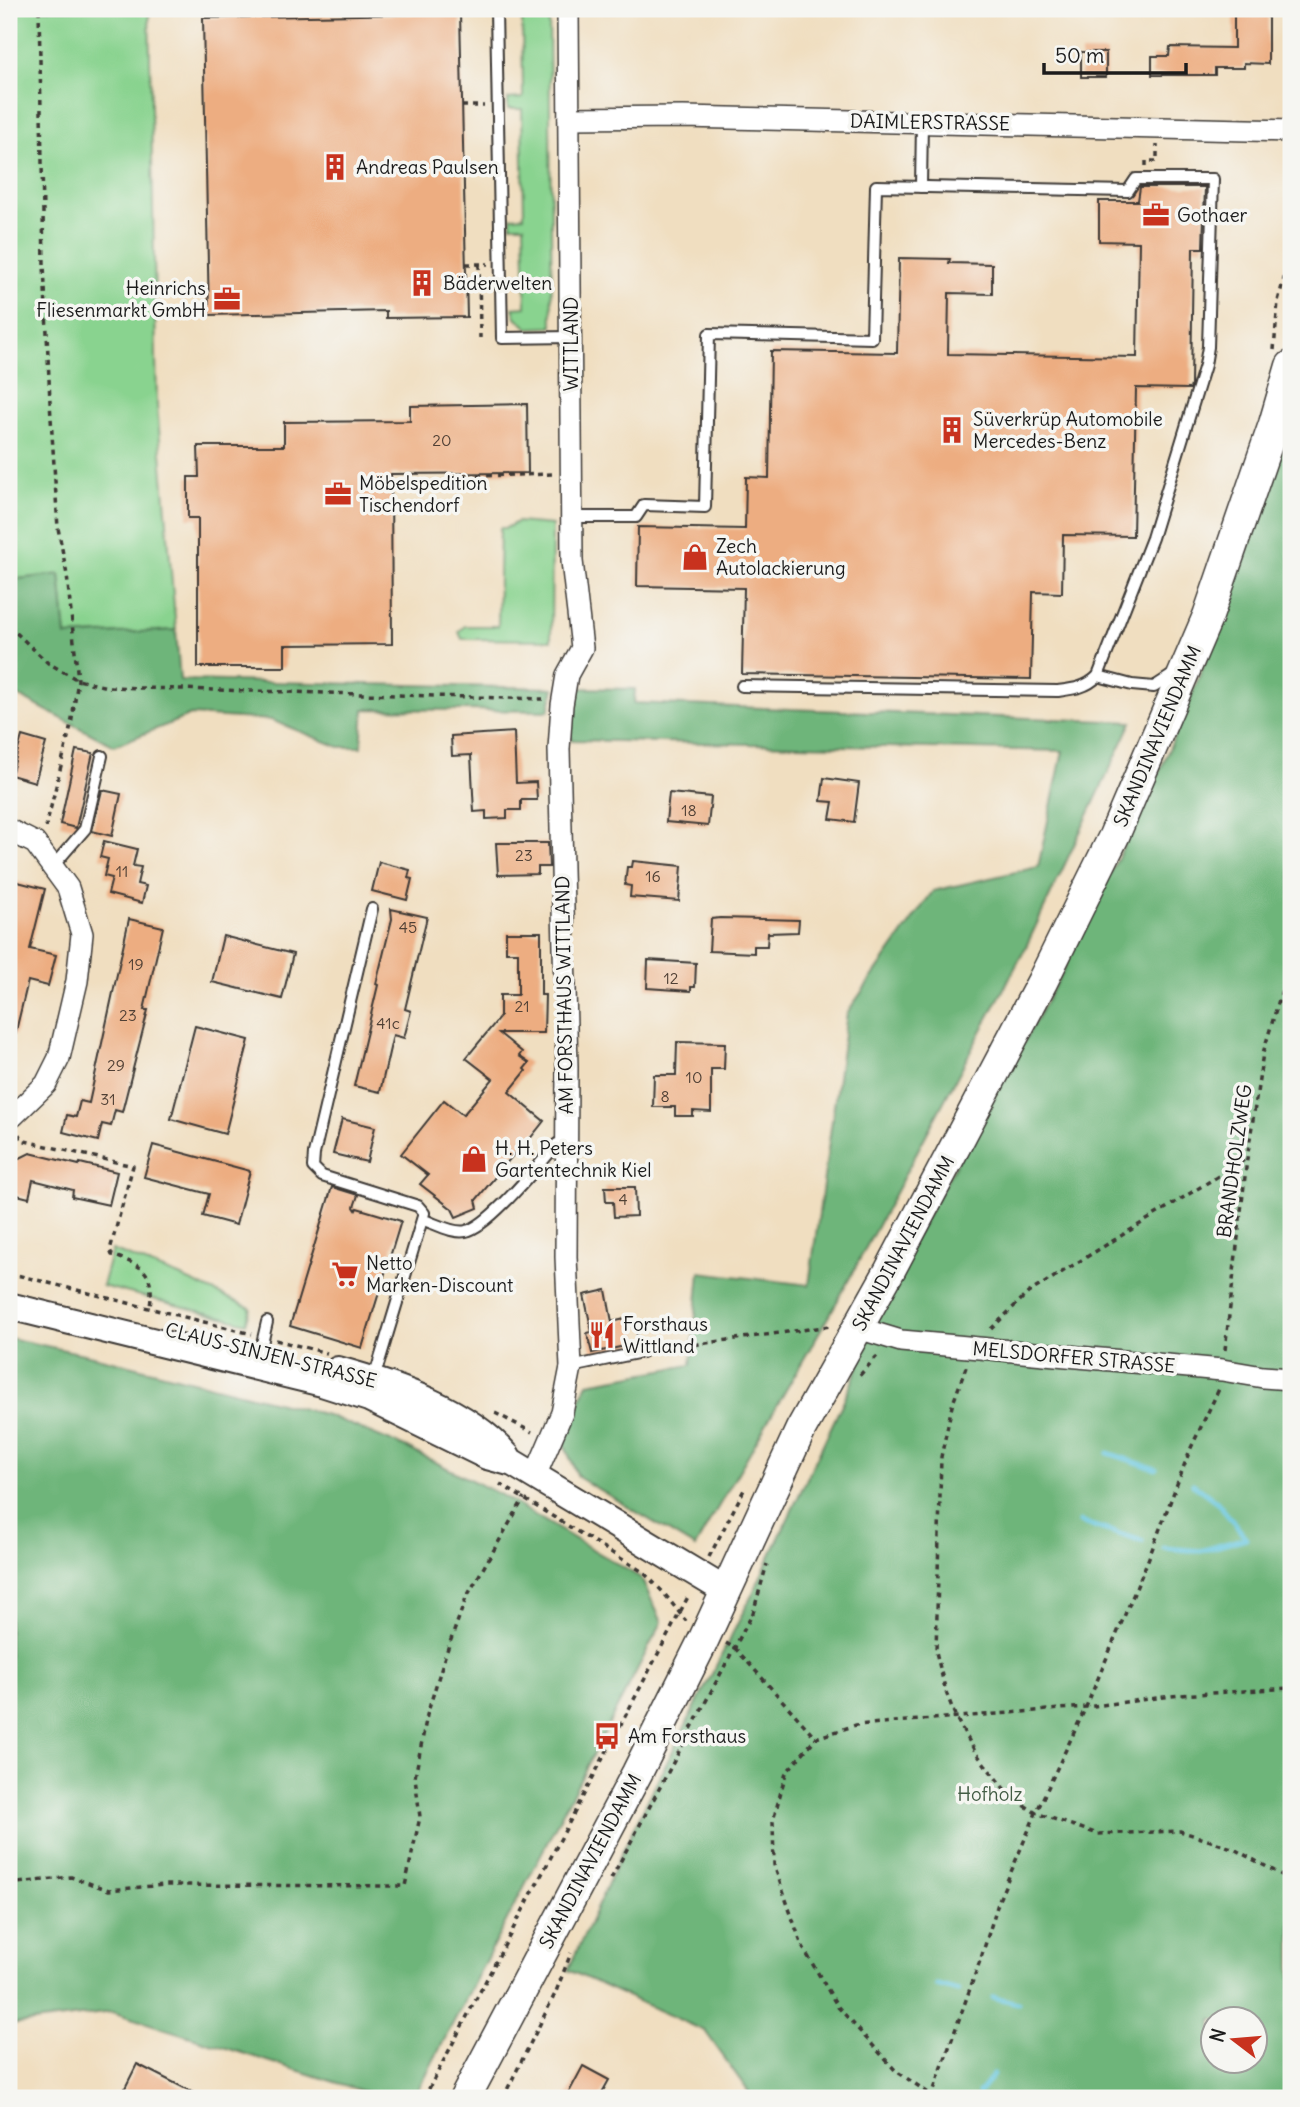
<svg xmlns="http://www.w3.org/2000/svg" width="1300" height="2107" viewBox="0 0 1300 2107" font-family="Delius,sans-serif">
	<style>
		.green { fill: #89d38f; stroke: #527856; stroke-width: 2 }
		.forest { fill: #6eb57a; stroke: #45684b; stroke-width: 2; fill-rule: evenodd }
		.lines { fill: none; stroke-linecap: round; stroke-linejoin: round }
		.stream { stroke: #61c5df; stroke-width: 5 }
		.building { fill: #edad81 }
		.service-casing { stroke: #3c3935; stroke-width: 14 }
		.minor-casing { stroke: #3c3935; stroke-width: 24 }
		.tertiary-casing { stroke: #3c3935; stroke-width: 30 }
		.secondary-casing { stroke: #3c3935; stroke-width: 33 }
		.path { stroke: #3c3935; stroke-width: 3.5; stroke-dasharray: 5 5; stroke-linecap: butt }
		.service { stroke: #fff; stroke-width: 10 }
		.minor { stroke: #fff; stroke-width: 21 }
		.tertiary { stroke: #fff; stroke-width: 26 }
		.secondary { stroke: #fff; stroke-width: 30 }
		.labels { text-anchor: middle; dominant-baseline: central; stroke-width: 7; stroke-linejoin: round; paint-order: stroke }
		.number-label { font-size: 16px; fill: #504035 }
		.street-label { font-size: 19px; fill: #1c1c1c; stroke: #f6f6f2 }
		.poi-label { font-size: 19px; fill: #1c1c1c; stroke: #f6f6f2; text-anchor: start }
		.park-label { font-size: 19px; fill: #425c44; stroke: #f6f6f2 }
	</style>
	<rect width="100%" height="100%" fill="#f6f6f2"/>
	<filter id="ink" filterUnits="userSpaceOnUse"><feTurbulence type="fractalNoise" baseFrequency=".0143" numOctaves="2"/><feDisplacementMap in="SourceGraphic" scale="14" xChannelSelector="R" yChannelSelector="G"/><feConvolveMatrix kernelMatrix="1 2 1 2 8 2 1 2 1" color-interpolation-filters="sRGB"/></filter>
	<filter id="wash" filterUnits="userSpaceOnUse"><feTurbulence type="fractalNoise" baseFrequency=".00686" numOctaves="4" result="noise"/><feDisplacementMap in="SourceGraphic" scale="28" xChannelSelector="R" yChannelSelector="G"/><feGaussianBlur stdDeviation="1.57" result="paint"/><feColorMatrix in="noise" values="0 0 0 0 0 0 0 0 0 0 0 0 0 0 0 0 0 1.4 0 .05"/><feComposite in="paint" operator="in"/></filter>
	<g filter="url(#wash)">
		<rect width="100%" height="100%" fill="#f0dec0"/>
		<g class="green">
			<polygon points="9,9 149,9 157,405 176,630 66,636 60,575 9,580"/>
			<polygon points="508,9 549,9 552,327 528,328 516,317 513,308 526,307 524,225 511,225 511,217 524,216 522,109 508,109 508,99 523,98 522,13 508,13"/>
			<polygon points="517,522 552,525 551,640 462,639 459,632 465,626 498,626 500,528 506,528"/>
			<polygon points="112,1250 179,1276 251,1308 246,1323 102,1286"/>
		</g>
		<g class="forest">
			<path d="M1291,420V2098H751L748,2091L705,2031L568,1970L633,1829L752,1595L850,1387L897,1270L1062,973L1159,773L1227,610ZM1212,2020H1254V2062H1212Z"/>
			<polygon points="60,574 66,636 176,630 180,680 554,688 549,711 364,709 361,747 339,747 271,720 191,715 114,746 9,691 9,580"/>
			<polygon points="574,688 635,689 634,703 1132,722 1024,951 838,1300 695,1547 578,1477 562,1439 588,1383 691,1365 700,1272 809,1285 847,1013 933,891 1038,867 1063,751 571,740 570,710"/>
			<polygon points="9,1338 93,1356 327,1415 405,1447 499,1494 641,1578 662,1622 414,2098 385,2098 112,2012 9,2025"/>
		</g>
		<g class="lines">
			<g class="stream">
				<polyline points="1108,1453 1156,1469"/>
				<polyline points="1080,1522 1142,1541"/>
				<polyline points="1164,1548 1201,1551 1246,1538 1217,1502 1193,1484"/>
				<polyline points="937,1985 958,1991"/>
				<polyline points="993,1997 1018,2003"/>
				<polyline points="979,2093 993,2075"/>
			</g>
		</g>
		<g id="blocks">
			<g class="building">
				<polygon points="1234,9 1268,9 1268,64 1244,63 1244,68 1215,68 1215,75 1152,75 1152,56 1169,56 1170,47 1234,48"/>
				<polygon points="460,13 467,317 386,318 386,311 209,315 203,18"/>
				<rect x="1081" y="52" width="25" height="25"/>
				<polygon points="1140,187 1205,187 1203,248 1193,248 1191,385 1190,389 1136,388 1133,536 1063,535 1062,593 1033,592 1031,679 742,674 744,588 637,586 638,527 745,529 746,477 769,478 771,351 897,353 899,258 950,259 949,263 992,264 992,294 949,293 948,354 1137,357 1139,242 1099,241 1099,201 1138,201"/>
				<polygon points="527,404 528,473 391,474 392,644 285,645 285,667 198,667 198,518 188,518 188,477 199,477 198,446 284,446 284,422 410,421 410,406"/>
				<polygon points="514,732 516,783 536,782 537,800 521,800 521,810 507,810 507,818 486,819 486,811 474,812 471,755 452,756 451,736"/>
				<polygon points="22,736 46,743 35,782 11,775"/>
				<polygon points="76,750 93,753 76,828 60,824"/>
				<polygon points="824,778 859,783 854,822 830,819 833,802 821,801"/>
				<polygon points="102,790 121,794 112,836 92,831"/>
				<polygon points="669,793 711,797 708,826 666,822"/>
				<polygon points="104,841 137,849 133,866 141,867 137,884 146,886 142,903 108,894 112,878 104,876 108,859 100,857"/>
				<polygon points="496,843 548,843 549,867 538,867 538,874 498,875"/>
				<polygon points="633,861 682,866 679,901 630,897 631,886 625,885 627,867 632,867"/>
				<polygon points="379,862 410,870 408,878 412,879 407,900 372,891"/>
				<polygon points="14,881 45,889 30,949 56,955 48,986 28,981 15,1035 9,1035 9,904"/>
				<polygon points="391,909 427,917 405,1009 411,1011 404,1038 393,1035 380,1092 354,1086 378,985 376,984 392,919"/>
				<polygon points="720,918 799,920 798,932 768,933 767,946 754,946 754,953 709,951 711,919"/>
				<polygon points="129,919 163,927 144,1010 148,1010 122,1112 115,1110 111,1126 102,1124 98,1141 63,1132 67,1115 76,1117 80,1101 89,1103"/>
				<polygon points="506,932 541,932 541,995 545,995 544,1033 499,1033 522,1052 519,1056 529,1063 524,1069 526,1071 509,1092 544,1121 521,1150 519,1148 476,1200 478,1208 456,1217 452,1209 420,1184 428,1175 401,1154 444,1100 463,1115 493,1079 466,1058 500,1017 500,995 518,995 518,952 506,952"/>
				<polygon points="223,936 293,954 282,999 212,982"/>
				<polygon points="648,960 696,963 695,987 691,987 691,991 647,988"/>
				<polygon points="195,1026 249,1040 225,1134 171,1119"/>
				<polygon points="677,1042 725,1043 724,1069 711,1069 711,1112 693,1111 693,1116 675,1116 675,1107 653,1107 654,1075 676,1075"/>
				<polygon points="342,1119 375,1127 367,1162 333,1154"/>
				<polygon points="153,1145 250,1171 236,1225 203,1216 209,1194 144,1177"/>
				<polygon points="30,1153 79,1165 80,1163 117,1172 109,1205 72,1197 73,1190 33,1180 29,1198 9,1193 9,1173 12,1162"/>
				<polygon points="332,1187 358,1195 354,1207 356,1210 357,1208 401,1221 362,1348 290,1326"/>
				<polygon points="605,1187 635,1187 636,1216 614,1217 613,1202 606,1202"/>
				<polygon points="606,1290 612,1322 633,1317 639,1343 592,1353 587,1333 592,1332 584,1295"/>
				<polygon points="137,2064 204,2098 120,2098"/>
				<polygon points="583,2066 609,2080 599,2098 566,2098"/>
			</g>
		</g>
	</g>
	<g filter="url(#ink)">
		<use href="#blocks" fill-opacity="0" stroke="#3c3935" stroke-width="2"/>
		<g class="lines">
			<defs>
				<g id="service">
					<polyline points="496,9 502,338 572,337"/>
					<polyline points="921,187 922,122"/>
					<path d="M572,517H636L644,505L705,507L709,334L872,338L876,186L1128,191L1136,179H1213L1208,347L1205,365L1152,538L1098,676C1086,688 1073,689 1057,691L742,686"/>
					<polyline points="1098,676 1132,685 1154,687 1174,674"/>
					<polyline points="53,866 85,829 102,756"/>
					<polyline points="372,909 314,1154 313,1167 322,1176 418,1206 424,1213 373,1382"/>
					<path d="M424,1220C436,1224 454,1234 466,1231C490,1226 539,1164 557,1144H567"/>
					<polyline points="257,1365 267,1322"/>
					<polyline points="571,1367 642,1352"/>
				</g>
				<g id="minor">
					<polyline points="569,118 683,117 1291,131"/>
					<polyline points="9,830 35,843 68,888 82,934 77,981 59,1058 46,1084 13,1116 9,1117"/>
					<polyline points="858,1328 901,1341 1222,1370 1263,1377 1291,1379"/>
					<polyline points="535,1476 562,1413 571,1367 566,1257 567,1067 559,749 562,705 567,675 582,648 572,561 568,9"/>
				</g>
				<g id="tertiary">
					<polyline points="9,1306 322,1383 369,1398 487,1456 513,1463 726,1591"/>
					<path d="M338,1370C396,1386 466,1409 507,1456"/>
				</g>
				<polyline id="secondary" points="465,2098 637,1773 702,1643 801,1429 890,1270 1042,982 1114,836 1208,616 1274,424 1291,366"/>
			</defs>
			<use href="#service" class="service-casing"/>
			<use href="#minor" class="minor-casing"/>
			<use href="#tertiary" class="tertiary-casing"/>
			<use href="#secondary" class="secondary-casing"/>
			<g class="path">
				<polyline points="39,9 44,264 50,402 58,528 67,575 78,680 71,725 46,827"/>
				<polyline points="462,106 484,106"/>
				<polyline points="1146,166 1146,161 1157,161 1157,145"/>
				<polyline points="466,264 488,264"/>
				<polyline points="479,264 480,338"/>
				<polyline points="1274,350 1278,301 1291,252"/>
				<polyline points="477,476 552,474"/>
				<polyline points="9,626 48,663 78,680 107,687 543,699"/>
				<path d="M19,1134L21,1140L133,1166L110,1250L112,1255C143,1266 155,1271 150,1307"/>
				<polyline points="9,1273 252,1334"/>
				<polyline points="991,1329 1028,1293 1246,1159"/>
				<polyline points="276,1340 327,1353"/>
				<polyline points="655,1350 831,1326"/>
				<polyline points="1225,1350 1247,1159 1263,1053 1291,960"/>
				<polyline points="966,1367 952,1406 941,1457 936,1652 946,1692 956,1718 976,1753 1009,1795 1036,1813 1098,1834 1180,1831 1232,1848 1291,1880"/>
				<polyline points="860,1375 878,1355"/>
				<polyline points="495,1413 532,1432"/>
				<polyline points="500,1484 643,1572 663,1592 686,1621"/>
				<polyline points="709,1557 746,1486"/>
				<polyline points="726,1643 735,1648 816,1738"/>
				<polyline points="611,1879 753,1613 767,1564"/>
				<polyline points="9,1884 71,1877 109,1890 164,1885 405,1886 420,1817 415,1777 427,1715 444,1659 466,1598 524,1498"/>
				<polyline points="424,2098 689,1595"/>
				<polyline points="503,2098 555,1994 571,1953"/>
				<polyline points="931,2098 982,1955 999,1900 1036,1813 1086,1707 1148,1560 1190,1450 1219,1389"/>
				<polyline points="936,2098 896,2071 838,2007 802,1946 774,1865 773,1821 786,1773 816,1738 856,1725 1086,1707 1180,1695 1291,1688"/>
			</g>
			<use href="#service" class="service"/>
			<use href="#minor" class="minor"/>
			<use href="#tertiary" class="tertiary"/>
			<use href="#secondary" class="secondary"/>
		</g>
	</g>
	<defs>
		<symbol id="building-bare" viewBox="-9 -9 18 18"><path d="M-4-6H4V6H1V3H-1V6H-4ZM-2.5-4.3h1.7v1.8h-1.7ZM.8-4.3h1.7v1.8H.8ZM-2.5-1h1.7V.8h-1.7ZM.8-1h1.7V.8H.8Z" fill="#c8321e" stroke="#f6f6f2" stroke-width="2.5" paint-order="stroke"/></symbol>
		<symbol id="office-bare" viewBox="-9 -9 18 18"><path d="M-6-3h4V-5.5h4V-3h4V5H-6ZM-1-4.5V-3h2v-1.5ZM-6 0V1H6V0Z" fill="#c8321e" stroke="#f6f6f2" stroke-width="2.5" paint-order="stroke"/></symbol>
		<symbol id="shop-bare" viewBox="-9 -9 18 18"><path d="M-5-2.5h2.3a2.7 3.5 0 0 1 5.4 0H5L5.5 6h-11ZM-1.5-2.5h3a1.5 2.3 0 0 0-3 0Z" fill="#c8321e" stroke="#f6f6f2" stroke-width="2.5" paint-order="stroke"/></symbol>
		<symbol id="supermarket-bare" viewBox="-9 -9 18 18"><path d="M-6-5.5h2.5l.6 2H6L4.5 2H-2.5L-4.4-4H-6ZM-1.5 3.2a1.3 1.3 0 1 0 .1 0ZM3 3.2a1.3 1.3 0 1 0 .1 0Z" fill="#c8321e" stroke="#f6f6f2" stroke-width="2.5" paint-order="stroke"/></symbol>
		<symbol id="restaurant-bare" viewBox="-9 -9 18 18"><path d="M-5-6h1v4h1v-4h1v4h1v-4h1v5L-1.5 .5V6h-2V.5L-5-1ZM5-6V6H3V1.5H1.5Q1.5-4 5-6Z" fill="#c8321e" stroke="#f6f6f2" stroke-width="2.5" paint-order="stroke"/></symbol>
		<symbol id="bus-bare" viewBox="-9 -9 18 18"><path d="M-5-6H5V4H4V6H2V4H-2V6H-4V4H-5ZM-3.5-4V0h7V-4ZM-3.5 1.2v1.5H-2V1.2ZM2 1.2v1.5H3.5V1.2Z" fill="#c8321e" stroke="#f6f6f2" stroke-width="2.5" paint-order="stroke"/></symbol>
	</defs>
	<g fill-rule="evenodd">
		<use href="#building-bare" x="316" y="148" width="38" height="38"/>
		<use href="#office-bare" x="1137" y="196" width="38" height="38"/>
		<use href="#building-bare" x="403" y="264" width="38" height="38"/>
		<use href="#office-bare" x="208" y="280" width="38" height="38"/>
		<use href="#building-bare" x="933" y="411" width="38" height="38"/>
		<use href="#office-bare" x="319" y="475" width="38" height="38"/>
		<use href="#shop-bare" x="676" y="538" width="38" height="38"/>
		<use href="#shop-bare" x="455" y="1140" width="38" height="38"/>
		<use href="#supermarket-bare" x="326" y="1255" width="38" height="38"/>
		<use href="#restaurant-bare" x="583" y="1316" width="38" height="38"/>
		<use href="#bus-bare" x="588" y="1717" width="38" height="38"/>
	</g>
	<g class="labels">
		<g class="number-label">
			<text x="442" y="440">20</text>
			<text x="689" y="810">18</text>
			<text x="524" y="855">23</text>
			<text x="122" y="871">11</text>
			<text x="653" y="876">16</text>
			<text x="408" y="927">45</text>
			<text x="136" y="964">19</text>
			<text x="671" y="978">12</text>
			<text x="522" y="1006">21</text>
			<text x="128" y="1015">23</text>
			<text x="388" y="1023">41c</text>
			<text x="116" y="1065">29</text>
			<text x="694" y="1077">10</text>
			<text x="665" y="1096">8</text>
			<text x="108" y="1099">31</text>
			<text x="623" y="1199">4</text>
		</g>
		<g class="street-label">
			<text transform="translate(930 122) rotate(1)">DAIMLERSTRASSE</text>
			<text transform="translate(571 344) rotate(-90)">WITTLAND</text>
			<text transform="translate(1157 736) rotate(-67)">SKANDINAVIENDAMM</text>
			<text transform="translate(564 995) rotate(-91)">AM FORSTHAUS WITTLAND</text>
			<text transform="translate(1234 1161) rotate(-82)">BRANDHOLZWEG</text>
			<text transform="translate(903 1243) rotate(-62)">SKANDINAVIENDAMM</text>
			<text transform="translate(271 1355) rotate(14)">CLAUS-SINJEN-STRASSE</text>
			<text transform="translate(1074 1357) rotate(5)">MELSDORFER STRASSE</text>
			<text transform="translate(590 1861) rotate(-62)">SKANDINAVIENDAMM</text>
		</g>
		<g class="poi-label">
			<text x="356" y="167">Andreas Paulsen</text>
			<text x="1177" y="215">Gothaer</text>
			<text x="443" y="283">Bäderwelten</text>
			<text x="206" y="288" text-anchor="end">Heinrichs<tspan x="206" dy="22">Fliesenmarkt GmbH</tspan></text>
			<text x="973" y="419">Süverkrüp Automobile<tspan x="973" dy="22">Mercedes-Benz</tspan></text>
			<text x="359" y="483">Möbelspedition<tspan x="359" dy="22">Tischendorf</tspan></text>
			<text x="716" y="546">Zech<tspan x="716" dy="22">Autolackierung</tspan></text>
			<text x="495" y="1148">H. H. Peters<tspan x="495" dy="22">Gartentechnik Kiel</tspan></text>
			<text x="366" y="1263">Netto<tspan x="366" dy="22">Marken-Discount</tspan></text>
			<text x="623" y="1324">Forsthaus<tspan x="623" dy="22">Wittland</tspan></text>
			<text x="628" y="1736">Am Forsthaus</text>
		</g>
		<g class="park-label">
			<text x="990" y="1794">Hofholz</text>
		</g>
	</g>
	<rect width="1300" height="2107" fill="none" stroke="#f6f6f2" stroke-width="35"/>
	<g transform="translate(1234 2040) rotate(286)"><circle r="33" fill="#f6f6f2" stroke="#9f9f9c" stroke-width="2"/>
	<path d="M0-5L12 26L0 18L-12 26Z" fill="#c8321e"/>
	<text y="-10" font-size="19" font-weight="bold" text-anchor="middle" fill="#1c1c1c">N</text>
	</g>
	<path d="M1044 63v10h142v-10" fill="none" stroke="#1c1c1c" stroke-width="3.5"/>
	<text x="1055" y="63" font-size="21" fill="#1c1c1c" stroke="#f6f6f2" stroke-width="5" paint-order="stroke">50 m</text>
</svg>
